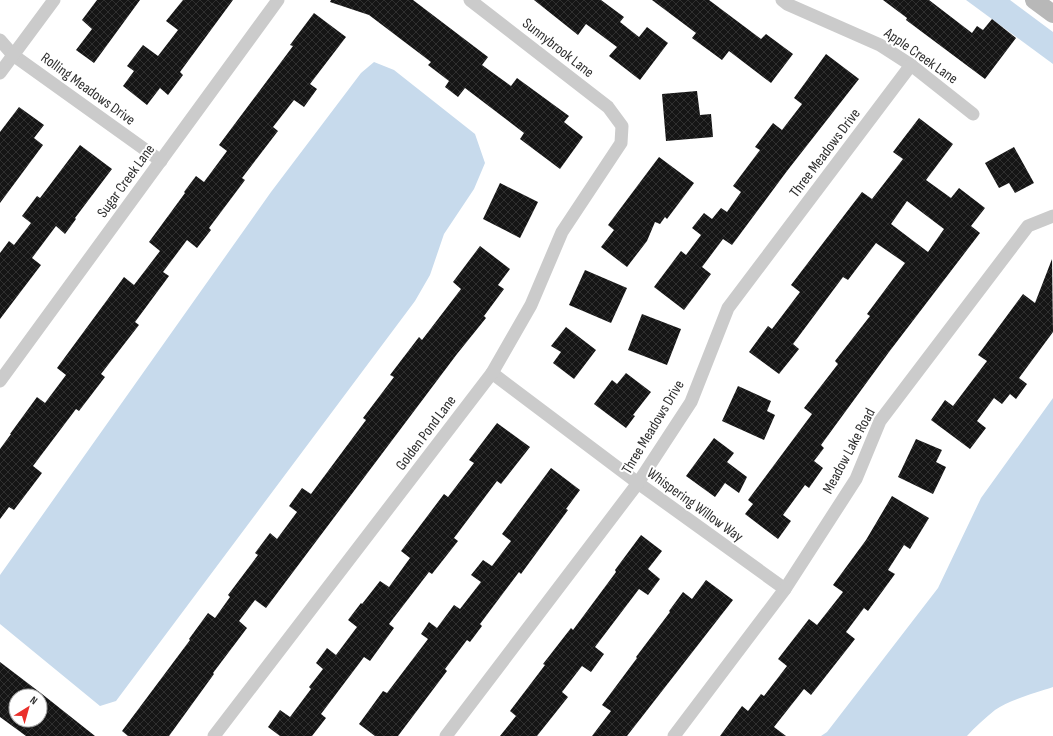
<svg xmlns="http://www.w3.org/2000/svg" width="1053" height="736" viewBox="0 0 1053 736" font-family="'Sofia Sans Condensed',sans-serif">
	<style>
		.water { fill: #c7daec }
		.building { fill: url(#building-cross-hatch); fill-rule: evenodd }
		.lines { fill: none; stroke-linecap: round; stroke-linejoin: round }
		.street { stroke: #cbcbcb; stroke-width: 13 }
		.secondary { stroke: #b8b8b8; stroke-width: 18 }
		.labels { text-anchor: middle; dominant-baseline: central; stroke-width: 4; stroke-linejoin: round; paint-order: stroke }
		.street-label { font-size: 15px; fill: #2e2e2e; stroke: #fff }
	</style>
	<defs>
		<pattern id="building-cross-hatch" width="8" height="8" patternUnits="userSpaceOnUse"><rect width="8" height="8" fill="#151515"/><path d="M0 0l8 8M0 8l8-8" fill="none" stroke="#2f2f2f"/></pattern>
	</defs>
	<rect width="100%" height="100%" fill="#fff"/>
	<g class="water">
		<polygon points="966,0 1010,0 1053,32 1053,64"/>
		<polygon points="374,62 394,70 475,134 485,163 474,189 444,234 430,275 415,301 116,701 100,706 0,624 0,575 271,192 361,73"/>
		<path d="M1053,398V687C1035,693 1009,700 995,710C985,718 975,727 967,736H821L827,732L938,588L981,498Z"/>
	</g>
	<g class="building">
		<polygon points="97,0 140,0 94,63 76,50 92,29 82,20"/>
		<polygon points="183,0 233,0 180,72 183,75 168,95 160,88 147,105 123,86 134,71 127,66 143,45 158,56 178,30 166,21"/>
		<polygon points="331,0 413,0 488,57 482,65 511,86 517,78 569,116 564,122 583,137 560,169 520,139 524,133 465,88 458,97 445,87 449,81 428,65 431,62 369,15 330,2"/>
		<polygon points="534,0 601,0 624,17 620,22 639,37 647,27 668,43 640,80 609,56 617,47 586,24 578,35"/>
		<polygon points="652,0 709,0 761,39 766,34 793,54 771,83 729,51 722,60 692,38 696,33"/>
		<polygon points="883,0 929,0 972,33 977,26 983,30 992,19 1016,38 985,79 906,20 907,18"/>
		<polygon points="314,13 346,37 310,84 317,89 304,107 294,100 273,127 278,131 242,178 245,180 209,228 211,230 197,248 187,240 163,272 169,276 135,322 139,325 101,374 105,377 79,411 76,409 33,466 42,473 14,510 9,507 0,519 0,449 11,434 10,434 37,397 45,403 66,375 57,368 124,277 134,285 160,251 149,242 185,193 184,192 196,176 204,182 227,151 219,145 293,46 290,45"/>
		<polygon points="826,54 859,79 787,171 732,245 723,239 702,267 711,274 684,310 654,287 681,251 686,255 701,235 692,228 704,213 712,219 721,208 727,212 741,192 733,186 760,150 755,147 773,123 782,130 802,104 794,98"/>
		<polygon points="697,91 700,115 711,114 713,137 666,141 662,94"/>
		<polygon points="19,107 44,125 34,138 43,145 0,203 0,132"/>
		<path d="M919,118L953,144L926,180L951,198L959,188L985,208L971,226L980,233L889,352L821,445L824,448L814,461L823,468L809,488L805,485L783,515L791,521L778,539L745,514L753,504L748,500L812,414L804,408L838,364L835,361L870,316L867,314L905,263L876,243L848,280L843,277L793,344L799,349L779,374L749,352L768,326L772,329L800,292L791,285L862,192L872,199L903,159L893,152ZM907,201L944,229L928,252L891,224Z"/>
		<polygon points="80,145 112,169 75,218 76,219 65,234 56,226 32,258 41,265 0,319 0,253 9,241 14,245 31,223 22,216 37,196 40,198"/>
		<polygon points="1014,147 1034,183 1015,193 1009,183 999,188 985,163"/>
		<polygon points="659,157 694,183 667,219 665,217 660,224 655,222 647,241 627,267 601,247 614,230 608,225"/>
		<polygon points="500,183 538,202 520,238 483,219"/>
		<polygon points="480,246 510,269 498,285 504,289 484,316 486,318 457,354 266,608 255,600 239,621 247,628 213,673 214,674 169,736 128,736 122,731 190,640 189,639 208,613 215,618 230,597 228,595 258,555 255,553 270,533 277,539 297,512 289,506 302,488 311,494 366,420 363,418 394,377 390,375 419,337 422,340 461,289 453,282"/>
		<polygon points="1052,259 1053,332 1019,378 1027,384 1016,399 1010,394 1002,404 994,398 977,421 986,428 970,449 931,420 945,400 953,406 987,361 978,355 1023,294 1035,303"/>
		<polygon points="585,270 627,288 611,323 569,305"/>
		<polygon points="642,314 681,329 667,365 628,350"/>
		<polygon points="566,327 596,350 574,379 553,363 561,352 551,346"/>
		<polygon points="626,373 651,392 633,415 635,416 626,428 594,404 612,380 617,384"/>
		<polygon points="738,386 771,401 767,411 775,415 764,440 722,421"/>
		<polygon points="497,423 530,447 501,484 497,481 454,538 458,541 432,574 429,572 389,624 394,628 370,661 364,657 321,714 326,718 312,736 280,736 268,727 280,710 290,717 311,689 309,687 323,669 316,663 327,648 336,655 357,627 348,620 361,603 362,604 380,581 389,587 410,558 401,551 444,494 448,497 474,463 469,460"/>
		<polygon points="714,438 734,453 727,462 747,477 739,493 725,483 715,497 686,476"/>
		<polygon points="916,439 942,450 936,462 946,467 933,494 898,477"/>
		<polygon points="551,468 580,490 566,509 568,510 521,574 519,572 480,624 482,626 470,642 467,640 445,669 447,671 398,736 375,736 359,724 383,691 387,693 428,639 421,634 429,622 437,628 454,605 460,609 481,582 471,575 483,560 492,566 511,541 502,534"/>
		<polygon points="892,496 929,518 910,549 904,545 888,570 895,574 868,611 864,608 846,632 855,639 811,695 804,689 774,727 786,736 720,736 742,706 748,711 761,694 764,696 787,666 778,659 809,619 817,625 843,592 833,585 866,540"/>
		<polygon points="641,535 662,551 648,569 660,579 648,595 639,589 595,647 604,654 591,672 582,666 562,692 568,697 537,736 500,736 516,716 510,711 545,665 543,664 571,628 573,630 616,572 615,570"/>
		<polygon points="706,580 733,600 627,736 592,736 611,711 602,705 637,658 636,657 670,612 669,611 683,592 692,599"/>
		<path d="M0,662L42,694L95,736H26L0,717ZM16,696H40V720H16Z"/>
	</g>
	<g class="lines">
		<g class="street">
			<polyline points="782,0 787,4 880,45 911,65 973,114"/>
			<polyline points="0,40 13,55 161,161"/>
			<polyline points="0,73 54,0"/>
			<polyline points="492,373 638,483 785,589"/>
			<polyline points="0,381 278,0"/>
			<polyline points="214,736 492,373 531,305 562,232 621,143 622,126 608,107 470,0"/>
			<polyline points="446,736 638,483 691,402 728,308 911,65"/>
			<polyline points="674,736 785,589 856,479 880,421 1028,226 1053,216"/>
		</g>
		<polyline class="secondary" points="1034,0 1053,14"/>
	</g>
	<g class="labels">
		<g class="street-label">
			<text transform="translate(558 48) rotate(38)">Sunnybrook Lane</text>
			<text transform="translate(921 56) rotate(35)">Apple Creek Lane</text>
			<text transform="translate(88 89) rotate(36)">Rolling Meadows Drive</text>
			<text transform="translate(825 153) rotate(-53)">Three Meadows Drive</text>
			<text transform="translate(126 181) rotate(-54)">Sugar Creek Lane</text>
			<text transform="translate(653 427) rotate(-59)">Three Meadows Drive</text>
			<text transform="translate(426 433) rotate(-53)">Golden Pond Lane</text>
			<text transform="translate(849 451) rotate(-62)">Meadow Lake Road</text>
			<text transform="translate(695 505) rotate(36)">Whispering Willow Way</text>
		</g>
	</g>
	<g transform="translate(28 708) rotate(37)"><circle r="19" fill="#ffffff" stroke="#ababab"/>
	<path d="M0-3L7 15L0 10L-7 15Z" fill="#ea302b"/>
	<text y="-6" font-size="11" font-weight="bold" text-anchor="middle" fill="#2e2e2e">N</text>
	</g>
</svg>
